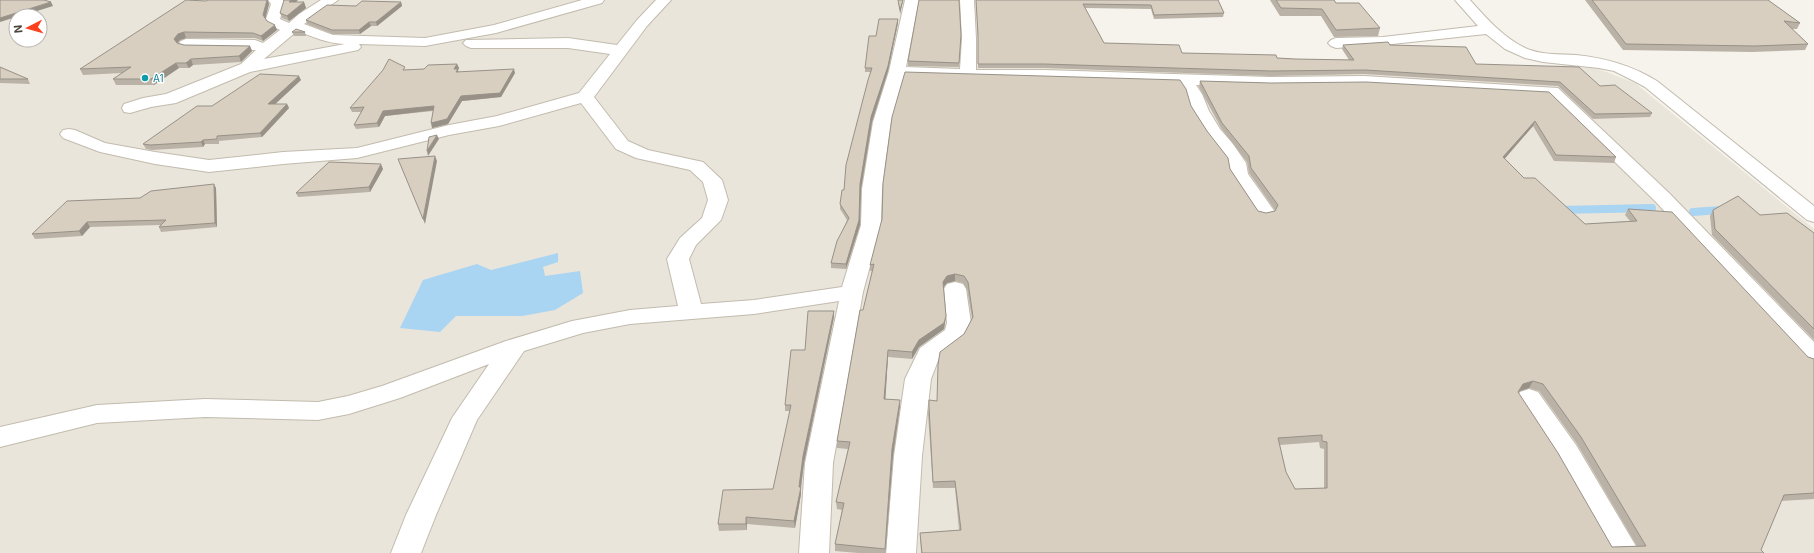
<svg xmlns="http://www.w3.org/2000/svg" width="1814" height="553" viewBox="0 0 1814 553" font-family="Inter,sans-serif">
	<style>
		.residential { fill: #eae5da; fill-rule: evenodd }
		.water { fill: #a9d4f2 }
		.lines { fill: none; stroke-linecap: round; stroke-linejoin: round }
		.stream { stroke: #a9d4f2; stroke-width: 8 }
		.minor-casing { stroke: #c2bbae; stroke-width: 2 }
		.minor { fill: #fff; fill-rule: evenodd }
		.wall { fill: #bab2a6; fill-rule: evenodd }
		.shaded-wall { fill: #979187 }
		.building { fill: #d8cfc1; stroke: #979187; fill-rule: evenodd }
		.culture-dot { fill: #0f9aa8; stroke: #fff; stroke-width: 1.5 }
		.labels { text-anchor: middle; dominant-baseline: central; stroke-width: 3; stroke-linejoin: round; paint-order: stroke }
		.far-culture-label { font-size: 10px; fill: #0d838f; stroke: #fff; text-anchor: start }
	</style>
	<rect width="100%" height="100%" fill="#f6f3ec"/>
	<path class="residential" d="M0,0H982L991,54L1263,58L1596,68L1635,83L1814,229V553H0ZM16,16H40V40H16Z"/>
	<polygon class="water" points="558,253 558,262 543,267 545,276 580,271 583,293 555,310 522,316 456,316 440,332 400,328 423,280 477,264 491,270"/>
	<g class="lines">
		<g class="stream">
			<polyline points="1559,210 1652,208"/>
			<polyline points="1693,212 1721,210"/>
		</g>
		<defs>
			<g id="minor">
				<path d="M268,0H283L285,3L280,19L289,23L299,14L321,0H338L304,24L333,35L425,38L494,25L582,0H604L602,3L496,33L425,46L359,44L361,47L358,50L250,72L176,103L151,107L130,113L124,112L122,108L124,104L143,98L166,94L241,64L256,50L186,49L181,47L178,44L181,41L186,39L255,40L263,43L280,30L270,25L266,19L271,4ZM297,31C315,37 325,43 345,44L264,59Z"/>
				<path d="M656,0H671L647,26L594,97L628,141L648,150L703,162L722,180L728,200L721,220L696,245L689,259L701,304L754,300L842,287L861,225L862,189L873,122L889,71L905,0H919L906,67L960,69L962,39L960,0H974L976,39V70H1044L1270,77L1364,76L1558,88L1669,193L1814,342V365L1805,363L1655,201L1547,96L1364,86L1270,87L1196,85L1202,94L1209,111L1220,129L1233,144L1246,163L1248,174L1275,212L1272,216L1265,218L1258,216L1230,174L1228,163L1207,136L1191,111L1186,94L1180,84C1088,81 996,80 904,76L891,122L882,189L881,225L863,292L833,463L829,553H799L805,463L839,301L754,314L630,324L583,333L524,351L477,420L436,515L421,553H391L406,515L452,418L489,364L400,398L349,414L318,420L205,417L97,423L0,447V427L97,405L205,399L318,402L348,396L382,386L506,341L572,321L630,310L678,306L667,259L680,238L702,218L708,200L703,182L690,170L636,158L616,149L581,103L499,126L449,135L357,158L283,164L209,172L155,164L100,152L63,138L60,134L63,130L69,129L75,130L105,143L155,152L209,160L283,152L357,148L449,125L497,116L579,93L610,54L568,48H471L466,46L463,43L466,40L568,38L617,45L637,20Z"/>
				<path d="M1455,0H1470C1486,18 1503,37 1525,48C1540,55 1559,54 1576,55C1605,58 1631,65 1657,81L1814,206V222L1807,220L1645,87L1634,81L1614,71L1599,68L1543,62L1525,58L1505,49L1486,34L1383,45L1336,48L1331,46L1328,43L1331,40L1336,38L1383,37L1478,26Z"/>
				<polygon points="955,282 963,284 966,289 971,323 963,339 939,358 931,379 922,456 916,553 886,553 894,456 905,379 920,348 945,330 947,323 944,289 947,284"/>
				<polygon points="1529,389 1538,392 1576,445 1640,553 1609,553 1556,459 1516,398 1520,392"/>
			</g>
		</defs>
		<use href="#minor" class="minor-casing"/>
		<use href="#minor" class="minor"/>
	</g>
	<g class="wall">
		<polygon points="898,0 903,0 900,14 898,2"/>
		<polygon points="976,0 1218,0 1224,13 1223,17 1154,19 1151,9 1085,8 1104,43 1182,53 1295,59 1349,60 1342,49 1343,45 1390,45 1476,64 1600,86 1652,113 1650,117 1593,119 1558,86 1364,74 1270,76 1044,68 978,68 978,39"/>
		<polygon points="1270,0 1334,0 1336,3 1380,28 1378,36 1334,37 1321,16 1280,16"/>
		<polygon points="1585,0 1768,0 1800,23 1797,29 1792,29 1808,44 1805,50 1752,52 1623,50"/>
		<polygon points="206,1 269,4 265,18 267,21 277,30 263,41 255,38 186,38 180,40 178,43 184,45 250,46 252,51 241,62 193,65 189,68 179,68 154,85 116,85 113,79 122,73 83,75 80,69"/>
		<polygon points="296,2 304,2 306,8 289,21 282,18 280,13"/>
		<polygon points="401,2 402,6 377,26 371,26 360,34 333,34 307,24 306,20 356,6"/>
		<polygon points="898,23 888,71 872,122 861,189 860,225 846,269 831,268 831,263 847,220 840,209 840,204 844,190 871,72 865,72 865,68 876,36"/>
		<polygon points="292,32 305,32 306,36 294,36"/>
		<polygon points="961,35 959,67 908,66 908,61"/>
		<polygon points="457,64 459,68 458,70 458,72 515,73 501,97 462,101 448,124 432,128 433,111 385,116 379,127 356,129 354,125 361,112 352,112 350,108 406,70 424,69"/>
		<polygon points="0,67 28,79 30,84 0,83"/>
		<polygon points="301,80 275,104 287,104 289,108 262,137 219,141 219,144 205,144 203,147 152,150 146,149 143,144 212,106"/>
		<path d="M1200,81L1549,92L1616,157L1614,163L1554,161L1533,126L1504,159L1524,178L1585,224L1630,221L1625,215L1628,209L1808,357L1814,359V499L1781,501L1761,550L1764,553H921L920,533L959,530L955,488H933L928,414L929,407L937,401L964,334L972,319L967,289L963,283L955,281L947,283L943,287L945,323L944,329L919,347L912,359L888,357L885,399L900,406L893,456L886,553H858L835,551V544L842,510L837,509L836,502L848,449L837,448V441L863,310L872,271H870V265L1191,106L1230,169L1258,211L1266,213L1275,211V210L1249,173L1247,162L1221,128L1199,87ZM1529,388L1539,391L1577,444L1637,546L1612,547L1518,393L1520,391ZM1319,442L1320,448L1324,449V488L1295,489L1286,472L1280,445Z"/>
		<polygon points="383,169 370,192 298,197 296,193"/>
		<polygon points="216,188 217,227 161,232 159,227 160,225 90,227 82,236 35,239 32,234 140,198"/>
		<polygon points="1713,210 1760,215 1814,233 1814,340 1712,235 1710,216"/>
		<polygon points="834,317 804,463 801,487 801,494 795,528 747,524 747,530 719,531 718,524 773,489 790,411 785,411 785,405 805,350"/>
	</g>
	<g class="shaded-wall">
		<polygon points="267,0 268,0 269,4 265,20 263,15"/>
		<polygon points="291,0 298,0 291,7 289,2"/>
		<polygon points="903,0 903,1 900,14 900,10"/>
		<polygon points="51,2 53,6 21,16 16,16 16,17 0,22 0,18"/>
		<polygon points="304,2 306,8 289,21 287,16"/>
		<polygon points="401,2 402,6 377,26 376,22"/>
		<polygon points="898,19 898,23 888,71 872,122 861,189 860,225 846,269 846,264 860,184 871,117"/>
		<polygon points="369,22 371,26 360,34 359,30"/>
		<polygon points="275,25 277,30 263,41 261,36"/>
		<polygon points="184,32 186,38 180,40 176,44 174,39 178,34"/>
		<polygon points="250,46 252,51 241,62 239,56"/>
		<polygon points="191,59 193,65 189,68 186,63"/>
		<polygon points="176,63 179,68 154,85 151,79"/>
		<polygon points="457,64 459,68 458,70 459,73 456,74 454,69"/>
		<polygon points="514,69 515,73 501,97 462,101 448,124 432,128 431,123 461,96"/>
		<polygon points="299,76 301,80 270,109 268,104"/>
		<polygon points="287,104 289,108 262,137 260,133"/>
		<polygon points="434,106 435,110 385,116 379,127 377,123 383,111"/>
		<polygon points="1535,121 1533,126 1501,163 1503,157"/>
		<polygon points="437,135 439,139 428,156 427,151"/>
		<polygon points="203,140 205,144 203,147 201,142"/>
		<polygon points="435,156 437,161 425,224 423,219"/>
		<polygon points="381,164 383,169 370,192 369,187"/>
		<polygon points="214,184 216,188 217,227 215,223"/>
		<polygon points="87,222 90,227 82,236 79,231"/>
		<polygon points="955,274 955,281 947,283 943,288 943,282 947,276"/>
		<polygon points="834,311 834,317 804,463 801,487 801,494 795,528 794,521 803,456"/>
		<polygon points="946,316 945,323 944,329 919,347 912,359 912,352 919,340"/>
		<polygon points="888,350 888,357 885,406 884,399"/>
		<polygon points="1533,381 1529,388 1520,391 1515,399 1523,384"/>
		<polygon points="900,400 900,406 893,456 885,553 892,449"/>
		<polygon points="746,517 747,524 747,530 746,524"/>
	</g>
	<g class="building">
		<polygon points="0,0 44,0 51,2 0,18"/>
		<polygon points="186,0 206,1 208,0 267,0 263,15 267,21 275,25 261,36 253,33 184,32 178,34 174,39 177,43 184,45 250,46 239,56 191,59 186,63 176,63 151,79 113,79 131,67 80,69"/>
		<polygon points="284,0 291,0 289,2 304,2 287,16 280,13"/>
		<polygon points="898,0 903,0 900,10"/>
		<polygon points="919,0 959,0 961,35 959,63 908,61"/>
		<polygon points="976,0 1218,0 1224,13 1154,15 1151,5 1083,4 1104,43 1179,45 1182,53 1276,55 1277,58 1295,59 1354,60 1343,45 1388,42 1390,45 1466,47 1476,64 1579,67 1600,86 1615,85 1652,113 1595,114 1560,82 1365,70 1271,71 1044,64 978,64 978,35"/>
		<polygon points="1276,0 1334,0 1336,3 1359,3 1380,28 1336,30 1322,9 1281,8"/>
		<polygon points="1592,0 1768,0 1800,23 1784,21 1808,44 1755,46 1626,44"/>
		<polygon points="362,1 401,2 376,22 369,22 359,30 332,30 306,20 327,5 356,6"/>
		<polygon points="879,19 898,19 888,66 871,117 860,184 859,220 846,264 831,263 837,241 849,218 840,204 842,190 844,190 846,165 868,80 872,68 865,68 869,36 876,36"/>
		<polygon points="296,29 305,32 292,32"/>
		<polygon points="389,59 405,67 403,70 424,69 428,65 457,64 454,69 458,69 456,72 514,69 500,93 461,96 447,119 431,123 434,106 383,111 377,123 354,125 364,107 350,108 383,70"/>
		<polygon points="0,67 28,79 0,79"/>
		<path d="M905,72L1180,80L1186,89L1191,106L1207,131L1228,158L1230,169L1258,211L1266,213L1275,211L1278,205L1251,168L1249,156L1222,123L1200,81L1271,83L1366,82L1549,92L1616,157L1556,155L1535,121L1503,157L1524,178H1535L1585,224L1637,221L1628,209L1672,212L1808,357L1814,359V493L1784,495L1761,550L1764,553H922L920,533L961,530L955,481L933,482L929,407V400L937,401L938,365L940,352L964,334L973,317L968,282L964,276L955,274L947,276L943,282L946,316L944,323L919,340L912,352L888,350L884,399L900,400L892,449L885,549L835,544L844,503L836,502L850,442L837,441L860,310H863L874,264L870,265L882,219L883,183L892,117ZM1533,381L1543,384L1581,437L1646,546L1612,547L1558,453L1518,392L1523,384ZM1322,435V441L1327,442V488L1295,489L1286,472L1278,438Z"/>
		<polygon points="260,74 299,76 268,104 287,104 260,133 217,136 217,139 203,140 201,142 150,145 143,144 197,106 212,106"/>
		<polygon points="437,135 427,151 429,137"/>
		<polygon points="435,156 423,219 398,159"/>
		<polygon points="329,162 381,164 369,187 296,193"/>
		<polygon points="214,184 215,223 159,227 166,220 87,222 79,231 32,234 67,201 140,198 151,191"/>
		<polygon points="1738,196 1760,215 1787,213 1814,233 1814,329 1715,229 1713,210"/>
		<polygon points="808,311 834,311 803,456 799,487 801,487 794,521 746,517 746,524 718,524 723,490 773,489 791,405 785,405 791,350 805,350"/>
	</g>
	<circle class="culture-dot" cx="145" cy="78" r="4"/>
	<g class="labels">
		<g class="far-culture-label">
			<text x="153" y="78">A1</text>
		</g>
	</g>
	<g transform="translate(28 28) rotate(264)"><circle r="19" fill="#ffffff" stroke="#b7b4b0"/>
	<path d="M0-3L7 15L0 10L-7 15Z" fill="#fc3f1d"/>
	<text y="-6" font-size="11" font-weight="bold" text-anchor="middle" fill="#4b4439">N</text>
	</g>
</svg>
